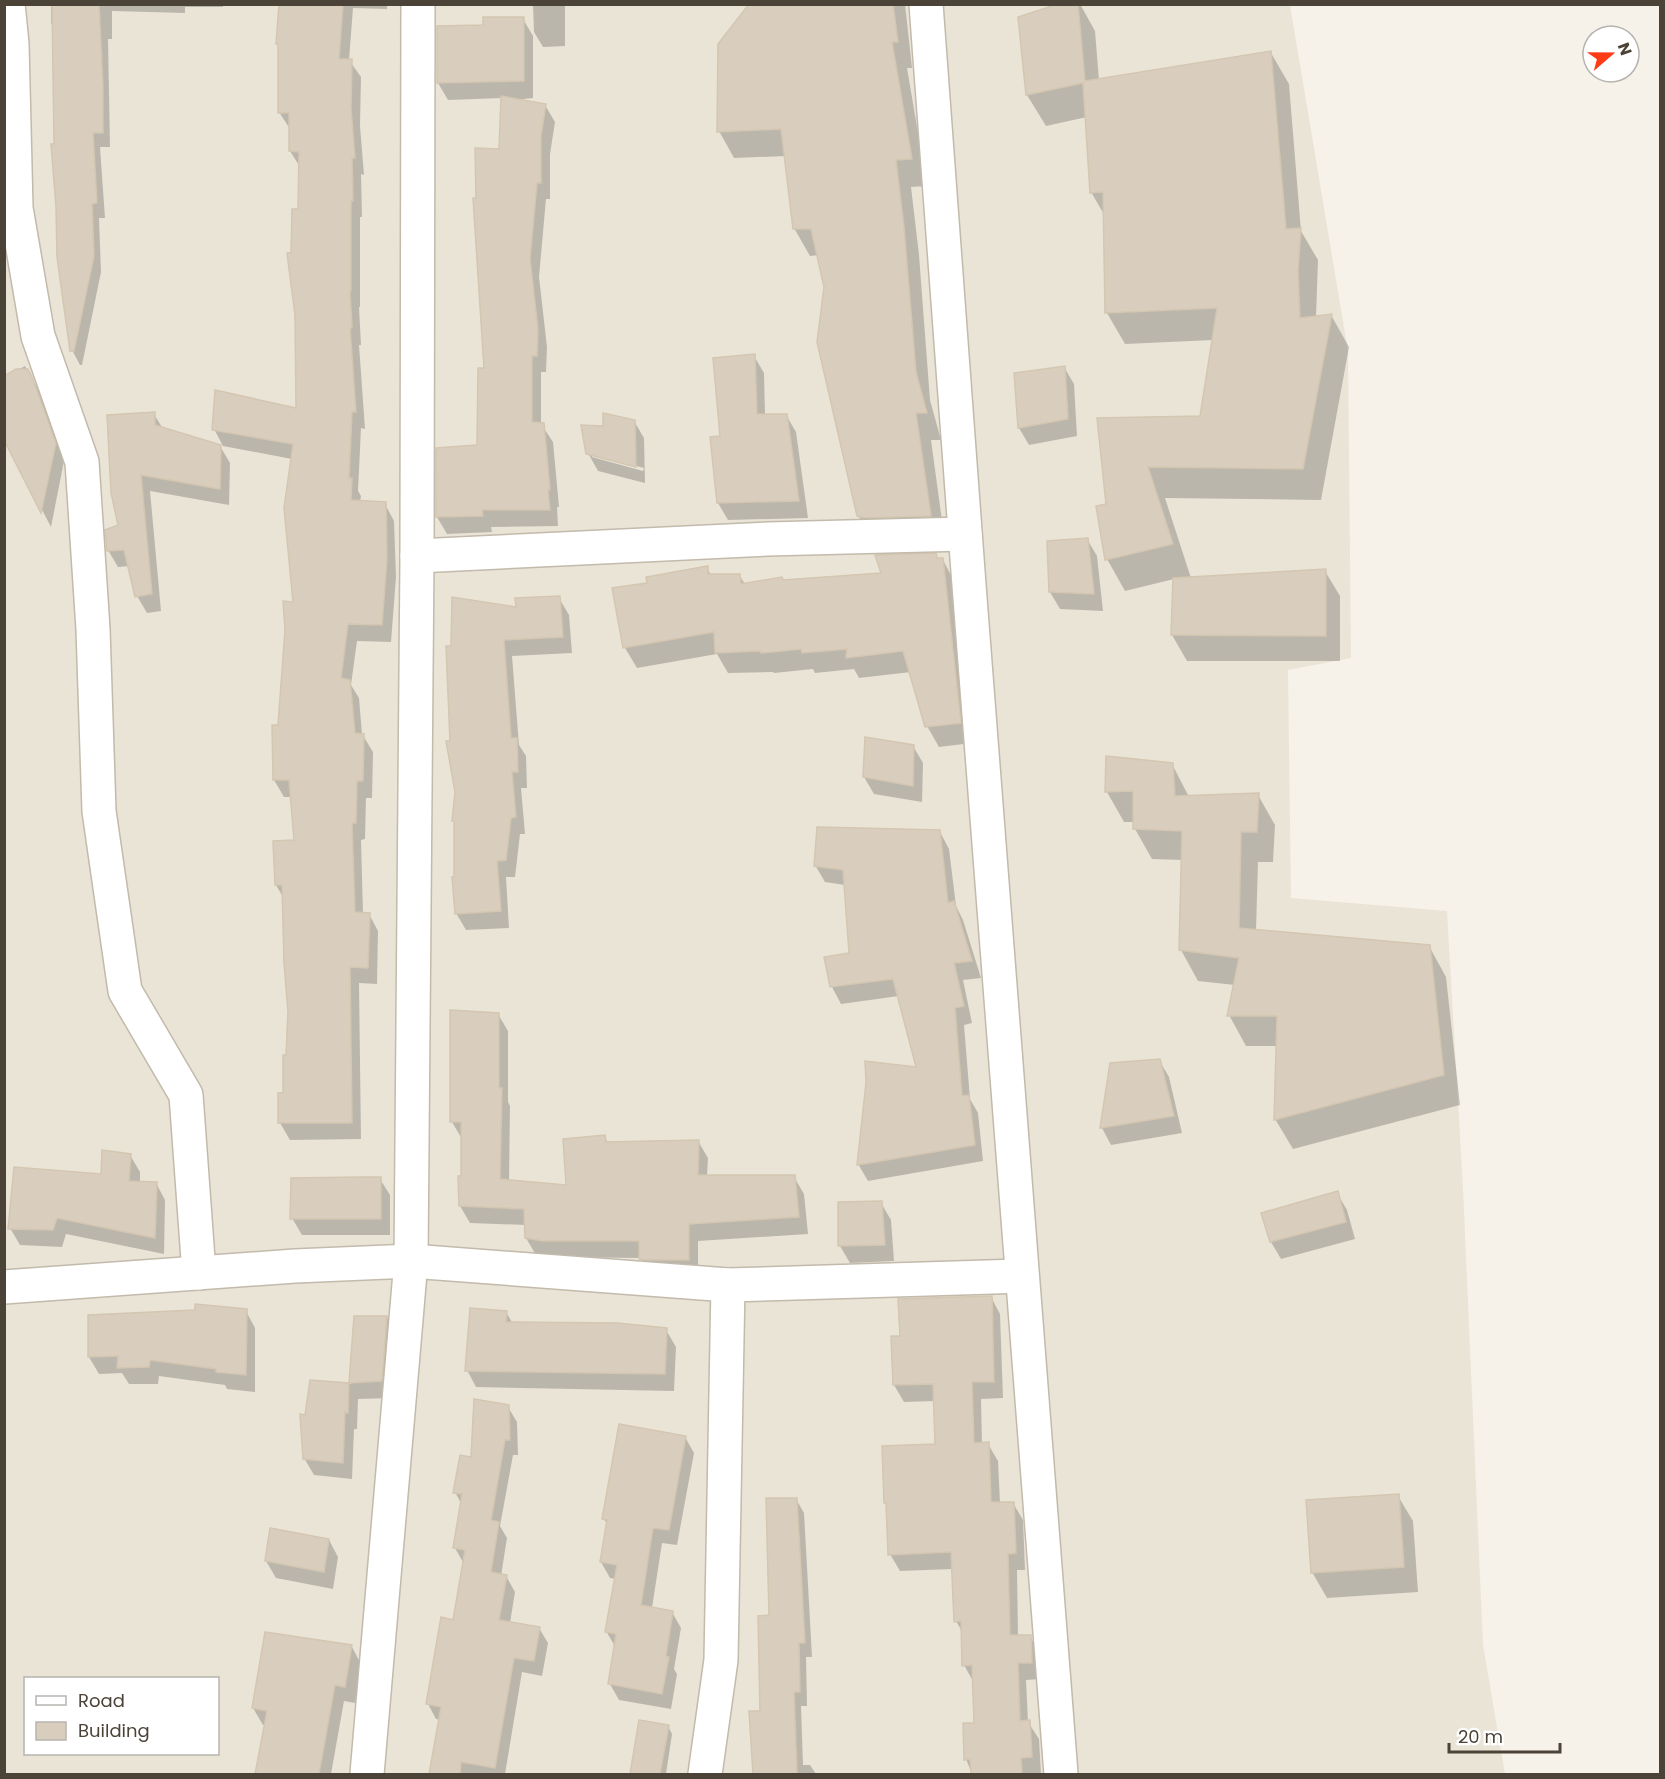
<svg xmlns="http://www.w3.org/2000/svg" width="1665" height="1779" viewBox="0 0 1665 1779" font-family="Poppins,sans-serif">
	<style>
		.residential { fill: #eae4d7; fill-rule: evenodd }
		.shadow { fill: #0003; fill-rule: evenodd }
		.building { fill: #d9cebe; stroke: #d4c6b0; stroke-width: 1.5 }
		.lines { fill: none; stroke-linecap: round; stroke-linejoin: round }
		.minor-casing { stroke: #c2baab; stroke-width: 36 }
		.minor { stroke: #fff; stroke-width: 33 }
	</style>
	<rect width="100%" height="100%" fill="#f6f2ea"/>
	<path class="residential" d="M5,5H1290L1348,351L1351,658L1288,670L1291,898L1447,911L1463,1188L1483,1645L1505,1774H5ZM26,1678H218V1754H26Z"/>
	<g class="shadow">
		<polygon points="51,4 223,4 223,7 185,7 185,13 112,11 112,39 108,39 110,147 100,147 105,218 99,218 101,272 82,365 80,365 72,350 59,257 53,146 55,146 54,28 51,23"/>
		<polygon points="280,4 387,4 387,9 353,8 349,60 361,77 360,126 364,175 361,174 362,217 360,217 360,307 359,307 361,345 359,345 365,429 361,428 358,491 361,496 360,502 385,504 394,521 396,577 391,642 357,641 351,685 359,698 362,734 373,752 372,798 366,798 365,839 361,840 363,914 369,914 378,931 377,984 359,983 361,1139 290,1140 280,1123 288,1057 289,1012 283,897 276,885 296,841 292,797 284,797 274,780 295,603 292,459 223,446 214,429 298,410 296,315 292,254 299,210 300,167 290,151 290,129 279,112 279,46 277,43"/>
		<polygon points="533,4 565,4 565,46 543,47 534,32"/>
		<polygon points="751,4 905,4 912,68 907,68 927,186 911,187 919,255 930,400 941,440 931,440 945,543 874,543 858,515 826,287 819,255 810,256 794,228 786,156 734,158 719,131"/>
		<polygon points="1063,4 1080,4 1095,31 1099,80 1271,53 1289,84 1301,231 1318,260 1316,317 1331,315 1349,347 1321,500 1165,498 1191,578 1325,571 1340,596 1340,661 1187,661 1172,635 1174,579 1125,591 1107,559 1108,506 1098,420 1201,418 1213,340 1125,344 1107,313 1105,216 1091,192 1087,117 1046,126 1027,95"/>
		<polygon points="523,19 533,36 533,98 514,100 545,105 555,122 550,154 550,199 546,199 539,277 547,347 546,372 541,372 541,424 553,442 559,507 557,507 558,526 491,527 492,532 447,534 437,517 437,449 479,446 486,369 477,199 501,150 503,98 448,100 438,83 438,28 484,26"/>
		<polygon points="4,278 6,281 6,309 4,309"/>
		<polygon points="754,356 764,373 765,416 786,415 796,432 808,518 728,520 718,503 721,438"/>
		<polygon points="25,366 42,396 64,461 51,527 4,437 4,378"/>
		<polygon points="1064,367 1074,384 1077,436 1029,445 1019,428"/>
		<polygon points="154,414 163,429 220,446 230,463 229,505 150,491 161,611 147,613 137,596 130,566 118,567 108,550 120,526"/>
		<path d="M634,421L644,438L645,483L598,471L588,453ZM592,454L644,468L643,471L592,457Z"/>
		<polygon points="1087,539 1097,556 1103,611 1060,609 1050,592"/>
		<polygon points="938,560 943,560 954,581 972,743 939,747 927,726 911,672 859,678 854,669 815,673 813,669 774,673 773,672 728,673 717,654 637,668 625,648 649,584 707,568 711,575 739,575 745,584 883,575"/>
		<polygon points="559,598 569,615 572,653 512,656 519,745 526,756 527,788 521,788 525,834 520,834 515,877 506,877 509,928 466,930 456,913 455,824 454,821 456,791 452,742 453,648 518,608"/>
		<polygon points="913,746 923,763 922,802 874,794 864,777"/>
		<polygon points="1172,764 1189,797 1258,795 1275,825 1273,862 1258,862 1256,931 1429,946 1446,977 1460,1105 1293,1149 1275,1119 1277,1046 1246,1046 1229,1015 1235,985 1198,981 1181,950 1183,860 1152,859 1135,829 1135,822 1124,822 1107,792"/>
		<polygon points="940,832 949,849 956,906 963,920 981,978 963,980 972,1023 964,1025 970,1099 978,1113 983,1161 868,1181 858,1164 918,1068 899,996 841,1004 832,987 825,958 850,954 845,885 825,882 815,865"/>
		<polygon points="498,1014 508,1031 508,1102 510,1106 509,1181 568,1186 605,1137 608,1143 698,1141 708,1158 707,1176 794,1177 804,1194 808,1234 698,1241 698,1277 650,1276 641,1258 553,1257 536,1255 526,1238 526,1225 470,1223 460,1206 463,1178 462,1139 452,1122"/>
		<polygon points="1159,1060 1169,1077 1182,1133 1111,1145 1102,1128 1111,1065"/>
		<polygon points="130,1155 140,1172 140,1183 156,1183 165,1200 164,1254 66,1234 62,1247 20,1245 10,1228 102,1176"/>
		<polygon points="380,1179 390,1195 390,1235 302,1235 292,1218"/>
		<polygon points="1337,1193 1347,1210 1355,1239 1281,1259 1271,1242 1263,1214"/>
		<polygon points="881,1203 891,1220 894,1261 850,1263 840,1246"/>
		<polygon points="991,1297 1000,1314 1003,1398 981,1399 982,1444 988,1444 998,1461 1000,1503 1013,1503 1023,1520 1025,1570 1017,1570 1018,1636 1030,1636 1039,1653 1041,1679 1026,1680 1028,1722 1039,1739 1041,1774 972,1774 966,1759 976,1724 974,1683 964,1665 963,1633 956,1621 953,1569 900,1571 890,1554 936,1446 935,1401 904,1402 894,1385 902,1337"/>
		<polygon points="246,1311 255,1328 255,1392 227,1389 225,1385 159,1376 158,1384 129,1384 122,1373 99,1374 89,1357"/>
		<polygon points="506,1312 513,1324 666,1330 676,1347 674,1391 476,1387 467,1370"/>
		<polygon points="387,1317 396,1334 391,1398 358,1399 357,1429 354,1429 352,1479 314,1475 304,1458 306,1416 311,1381 351,1384 356,1318"/>
		<polygon points="508,1407 517,1422 518,1455 513,1455 500,1526 507,1538 501,1576 506,1576 515,1592 510,1623 539,1628 548,1643 542,1676 522,1672 505,1774 431,1774 440,1720 436,1719 428,1704 454,1621 464,1564 455,1548 462,1505 455,1492 472,1459"/>
		<polygon points="685,1437 694,1453 677,1545 662,1543 652,1608 672,1612 681,1628 674,1669 677,1674 671,1709 619,1700 610,1684 616,1648 606,1631 616,1579 610,1578 601,1562 608,1525 603,1518"/>
		<polygon points="1398,1496 1413,1521 1418,1592 1327,1598 1312,1572"/>
		<polygon points="796,1499 804,1513 812,1657 806,1657 807,1706 801,1706 803,1765 810,1765 816,1774 754,1774 751,1713 762,1712 771,1617"/>
		<polygon points="329,1540 338,1557 333,1589 276,1578 266,1561"/>
		<polygon points="352,1647 361,1664 355,1703 344,1701 331,1774 257,1774 266,1725 263,1725 253,1708"/>
		<polygon points="641,1722 668,1726 672,1734 666,1774 632,1774"/>
	</g>
	<g class="building">
		<polygon points="52,4 99,4 103,87 103,133 93,133 97,203 92,204 94,256 74,351 70,351 57,257 56,207 51,144 54,144"/>
		<polygon points="279,4 343,4 339,59 352,59 351,108 355,158 352,158 353,201 351,201 351,291 350,291 352,328 350,328 356,412 352,412 349,478 352,478 351,500 386,502 387,559 382,625 348,624 341,678 350,680 355,733 364,734 363,781 357,781 356,823 352,823 355,912 370,913 368,968 350,967 352,1123 278,1123 278,1093 283,1093 283,1055 286,1055 288,1012 284,963 282,885 275,885 273,841 294,840 289,780 273,780 272,725 278,725 285,630 283,601 293,602 284,508 293,444 212,430 215,390 296,408 295,315 287,253 291,253 292,209 298,209 299,152 289,151 289,113 278,113 278,44 276,44"/>
		<polygon points="749,4 893,4 898,42 892,42 912,159 896,160 904,227 916,372 927,413 916,413 931,516 864,518 857,516 817,342 824,287 811,229 793,229 781,129 717,132 718,44"/>
		<polygon points="1058,4 1078,4 1085,81 1271,51 1286,229 1301,228 1298,271 1300,318 1332,314 1303,469 1148,467 1173,544 1105,560 1096,506 1106,504 1097,418 1200,416 1217,308 1105,313 1103,192 1090,193 1083,83 1026,95 1018,17"/>
		<polygon points="483,17 524,17 524,81 437,83 437,26 483,25"/>
		<polygon points="501,96 546,104 541,136 541,183 537,183 530,259 538,329 537,356 532,356 532,422 544,423 550,490 548,490 550,510 482,510 483,516 436,517 436,448 477,445 478,368 484,368 473,198 476,198 475,148 499,149"/>
		<polygon points="755,354 757,414 787,414 799,501 717,503 710,437 720,436 713,358"/>
		<polygon points="1065,366 1068,419 1018,428 1014,373"/>
		<polygon points="16,369 28,369 32,377 56,443 41,513 4,440 4,376"/>
		<polygon points="155,412 155,425 221,445 220,489 141,475 152,594 135,597 124,550 107,551 105,530 118,525 111,493 107,415"/>
		<polygon points="603,413 635,420 636,467 586,454 581,425 603,426"/>
		<polygon points="1088,538 1094,594 1049,592 1047,541"/>
		<polygon points="936,553 937,558 943,558 961,723 925,727 903,651 846,658 847,649 802,653 801,649 761,653 760,651 715,653 714,632 623,648 612,588 647,583 646,577 708,566 708,574 740,574 741,584 782,577 783,580 881,573 875,555"/>
		<polygon points="1326,569 1326,636 1171,635 1173,578"/>
		<polygon points="560,596 563,637 504,640 511,738 517,738 518,772 512,772 516,817 511,818 506,860 497,861 501,911 455,914 452,877 454,877 454,821 452,821 455,792 446,741 450,741 446,646 451,646 452,597 516,607 515,598"/>
		<polygon points="865,737 914,745 913,786 863,777"/>
		<polygon points="1106,756 1173,763 1175,796 1259,793 1257,832 1241,832 1239,928 1430,945 1444,1075 1274,1120 1277,1016 1227,1016 1239,958 1179,950 1182,831 1133,829 1133,791 1105,792"/>
		<polygon points="817,827 940,830 948,903 954,901 972,961 954,963 964,1006 955,1008 962,1096 969,1095 975,1145 857,1165 866,1083 865,1061 916,1067 893,979 830,987 824,957 849,953 843,870 814,866"/>
		<polygon points="450,1010 499,1013 499,1088 502,1088 500,1179 566,1185 563,1139 605,1135 606,1142 699,1140 698,1175 795,1175 799,1217 689,1224 689,1260 644,1260 639,1259 639,1241 543,1241 525,1238 524,1209 459,1206 458,1176 461,1176 461,1122 450,1122"/>
		<polygon points="1160,1059 1174,1116 1100,1128 1110,1063"/>
		<polygon points="102,1150 131,1154 129,1181 157,1182 155,1238 57,1218 53,1230 8,1229 14,1167 101,1174"/>
		<polygon points="361,1177 381,1177 381,1219 290,1219 291,1178"/>
		<polygon points="1338,1191 1346,1222 1270,1242 1261,1213"/>
		<polygon points="882,1201 885,1245 838,1246 838,1202"/>
		<polygon points="992,1296 994,1382 972,1382 974,1443 989,1442 991,1502 1014,1502 1016,1553 1008,1554 1010,1635 1031,1635 1032,1663 1018,1663 1020,1721 1030,1720 1032,1757 1021,1758 1022,1774 971,1774 970,1759 964,1760 963,1723 974,1723 972,1665 962,1666 961,1621 954,1622 951,1552 888,1555 886,1503 884,1503 882,1446 935,1444 933,1384 893,1385 891,1336 900,1336 898,1299"/>
		<polygon points="195,1304 247,1309 246,1375 216,1372 216,1369 150,1360 149,1367 117,1368 118,1356 88,1357 88,1315 195,1310"/>
		<polygon points="470,1308 507,1311 506,1322 617,1323 667,1328 665,1374 465,1371"/>
		<polygon points="354,1316 387,1316 382,1381 349,1383"/>
		<polygon points="310,1380 349,1383 348,1413 345,1412 343,1463 303,1459 300,1414 305,1415"/>
		<polygon points="474,1399 509,1405 510,1440 505,1440 491,1520 499,1522 491,1572 507,1575 499,1620 540,1627 534,1661 514,1658 495,1768 461,1762 460,1774 429,1774 441,1707 426,1704 441,1617 453,1620 465,1550 453,1548 462,1494 453,1493 460,1455 471,1457"/>
		<polygon points="619,1424 686,1436 669,1530 653,1528 641,1605 673,1611 666,1656 669,1657 662,1694 608,1684 616,1634 605,1632 617,1565 600,1562 607,1520 602,1519"/>
		<polygon points="1399,1494 1404,1567 1311,1573 1306,1500"/>
		<polygon points="766,1498 797,1498 805,1643 799,1643 800,1692 794,1692 797,1774 753,1774 749,1711 760,1711 758,1616 769,1615"/>
		<polygon points="270,1528 329,1539 324,1572 265,1561"/>
		<polygon points="265,1632 352,1645 345,1687 335,1685 319,1774 255,1774 267,1711 252,1708"/>
		<polygon points="639,1720 669,1725 660,1774 630,1774"/>
	</g>
	<g class="lines">
		<defs>
			<g id="minor">
				<polyline points="8,4 12,44 16,208 38,336 82,462 93,629 99,811 125,991 186,1095 199,1273"/>
				<polyline points="418,4 417,556 768,539 965,534"/>
				<polyline points="926,4 969,585 1061,1774"/>
				<polyline points="4,1287 295,1266 411,1261 728,1285 1022,1276"/>
				<polyline points="367,1774 411,1261 417,556"/>
				<polyline points="705,1774 721,1660 728,1285"/>
			</g>
		</defs>
		<use href="#minor" class="minor-casing"/>
		<use href="#minor" class="minor"/>
	</g>
	<rect width="1665" height="1779" fill="none" stroke="#4b4337" stroke-width="12"/>
	<rect x="24" y="1677" width="195" height="78" fill="#ffffff" stroke="#b7b4af" stroke-width="1.5"/>
	<rect x="36" y="1696" width="30" height="9" fill="#ffffff" stroke="#b7b4af" stroke-width="1.5"/>
	<text x="78" y="1707" font-size="18" fill="#4b4337">Road</text>
	<rect x="36" y="1722" width="30" height="18" fill="#d9cebe" stroke="#b7b4af" stroke-width="1.5"/>
	<text x="78" y="1737" font-size="18" fill="#4b4337">Building</text>
	<g transform="translate(1611 54) rotate(70)"><circle r="28" fill="#ffffff" stroke="#b7b4af" stroke-width="1.5"/>
	<path d="M0-4.5L10 22L0 15L-10 22Z" fill="#ff3a17"/>
	<text y="-9" font-size="16" font-weight="bold" text-anchor="middle" fill="#4b4337">N</text>
	</g>
	<path d="M1449 1743v9h111v-9" fill="none" stroke="#4b4337" stroke-width="3"/>
	<text x="1458" y="1743" font-size="18" fill="#4b4337" stroke="#ffffff" stroke-width="4.5" paint-order="stroke">20 m</text>
</svg>
